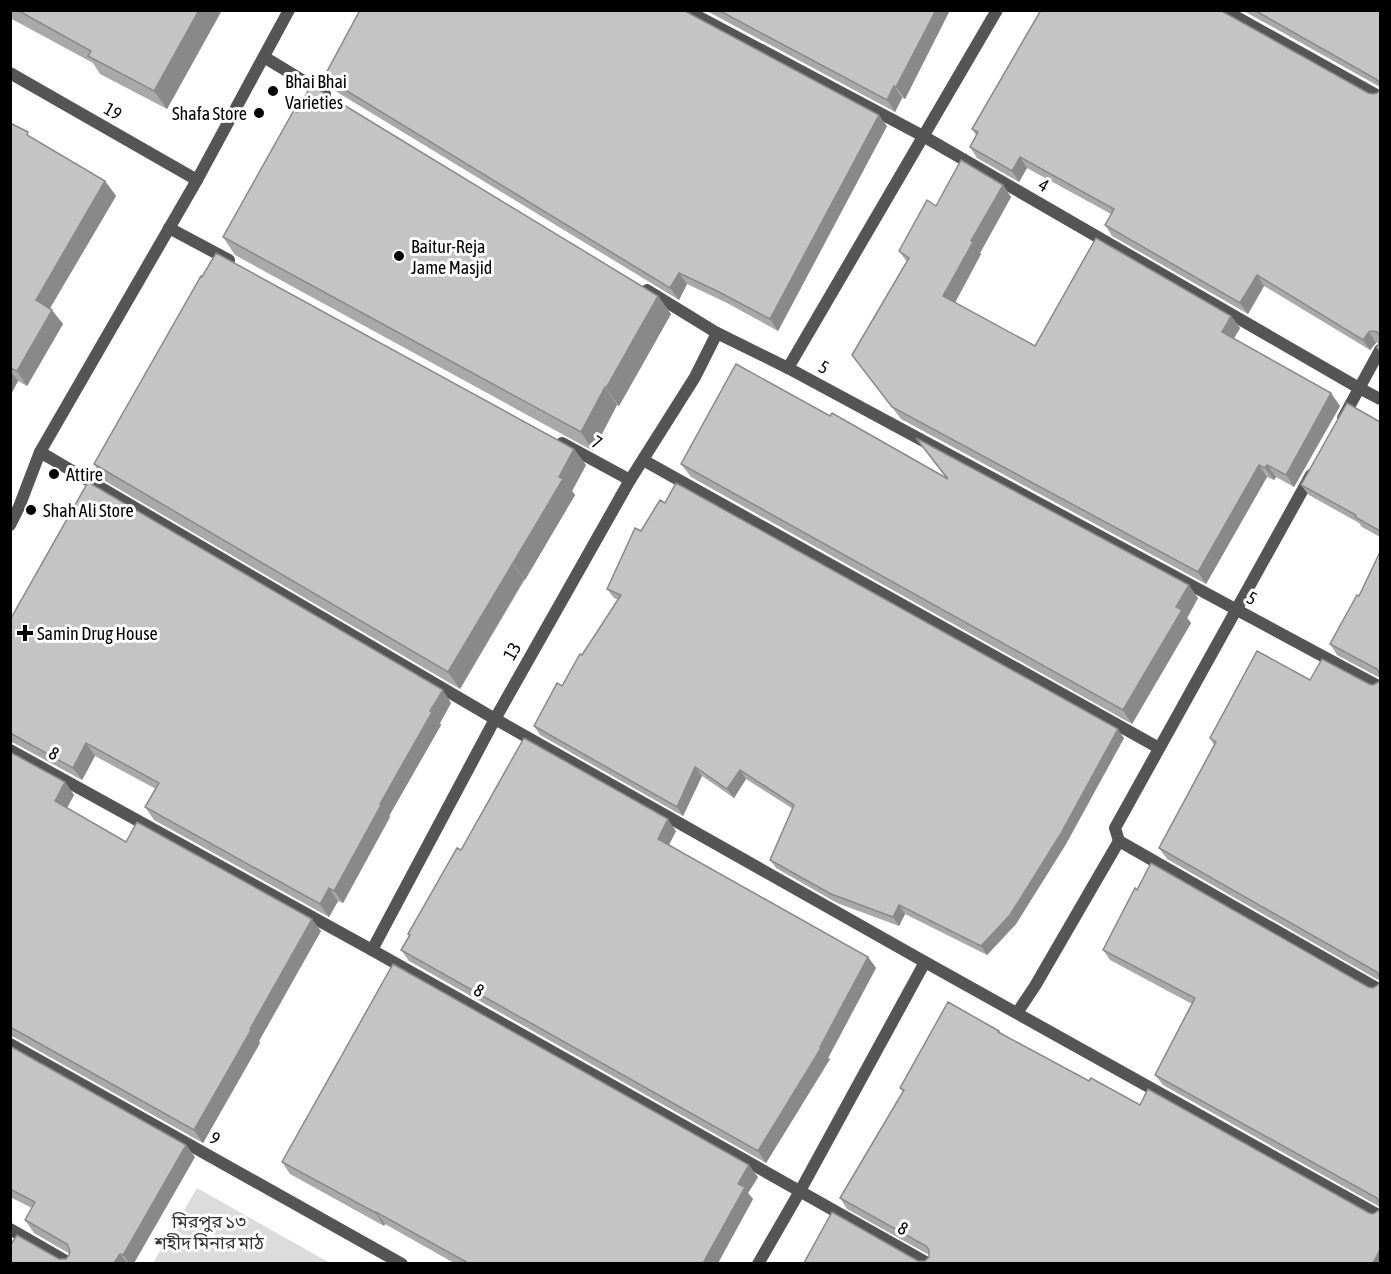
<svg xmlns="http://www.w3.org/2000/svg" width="1391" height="1274" viewBox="0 0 1391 1274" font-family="'Asap Condensed','Noto Sans Bengali',sans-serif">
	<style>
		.green { fill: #dcdcdc }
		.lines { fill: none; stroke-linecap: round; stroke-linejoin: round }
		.street { stroke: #555; stroke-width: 12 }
		.wall { fill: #a9a9a9 }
		.shaded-wall { fill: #898989 }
		.building { fill: #c4c4c4; stroke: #898989; stroke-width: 1.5 }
		.poi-dot { fill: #000; stroke: #fff; stroke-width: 2 }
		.labels { text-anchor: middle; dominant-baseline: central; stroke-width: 6; stroke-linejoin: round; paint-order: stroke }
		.poi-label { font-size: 18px; fill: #000; stroke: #fff; text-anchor: start }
		.street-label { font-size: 18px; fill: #000; stroke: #fff }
		.park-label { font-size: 18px; fill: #333; stroke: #fff }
	</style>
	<rect width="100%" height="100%" fill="#fff"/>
	<polygon class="green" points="197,1188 330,1263 153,1263"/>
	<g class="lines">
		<g class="street">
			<polyline points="686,10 923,136 1359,388 1380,399"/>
			<polyline points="1224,10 1380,97"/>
			<polyline points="264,57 325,94"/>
			<polyline points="10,73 197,180"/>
			<polyline points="169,228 229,260"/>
			<polyline points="647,290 717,333 788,368 1380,687"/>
			<polyline points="788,368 997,10"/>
			<polyline points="1343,418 1380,350"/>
			<polyline points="562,443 630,480"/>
			<polyline points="40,452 495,719 925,962 1380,1216"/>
			<polyline points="643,460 1159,748"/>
			<polyline points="1311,475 1115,828 1119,841 1380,990"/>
			<polyline points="10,525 19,507 40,452 197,180 289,10"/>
			<polyline points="10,750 372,950 929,1264"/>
			<polyline points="372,950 495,719 630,480 695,377 717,333"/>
			<polyline points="1017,1013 1035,986 1119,841"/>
			<polyline points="10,1044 402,1264"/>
			<polyline points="10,1229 71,1264"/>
			<polyline points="758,1264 800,1191 925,962"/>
		</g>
	</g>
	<g class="wall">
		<polygon points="10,10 222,10 167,109 100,74 93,63 10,18"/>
		<polygon points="705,10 950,10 905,99 902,98 895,112"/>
		<polygon points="1242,10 1380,10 1380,353 1377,348 1380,342 1376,343 1370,350 1264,286 1248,314 1112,236 1105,225 1111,214 1027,168 1019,182 977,158 970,147 976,135 972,129 1368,93 1373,94 1377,93 1380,90 1380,87"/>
		<polygon points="324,77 887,126 778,331 727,303 687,284 679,300 332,89"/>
		<polygon points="10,123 33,139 105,181 116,196 50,308 63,324 27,386 18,381 10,396"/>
		<polygon points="1003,185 1011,197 980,253 981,254 955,303 1035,346 1231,316 1240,328 1234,339 1340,406 1294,487 1276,477 1274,480 1267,477 1206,584 901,419 852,355 907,262 899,251 936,206"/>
		<polygon points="223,237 658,296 671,314 619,406 617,405 593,451 235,255"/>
		<polygon points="830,416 946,478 916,438 1198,598 1187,618 1191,623 1132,724 691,477 681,464"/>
		<polygon points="1380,422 1380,537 1362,527 1359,523 1309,495 1301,485"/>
		<polygon points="574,449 586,465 572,491 575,495 460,689 105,481 94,464"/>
		<polygon points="1380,552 1380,1263 804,1263 832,1212 918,1261 925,1261 929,1257 929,1255 847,1209 840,1198 903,1092 900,1088 948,1002 999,1031 1001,1033 1089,1081 1091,1078 1140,1105 1148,1089 1369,1213 1373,1214 1379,1210 1380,1207 1163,1085 1155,1075 1192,1004 1110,960 1103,950 1135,888 1137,890 1151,863 1368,987 1373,988 1379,984 1380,981 1167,859 1159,848 1214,745 1210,738 1257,651 1310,680 1322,659 1369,684 1373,685 1380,681 1380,678 1337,655 1330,644 1357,595 1359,596"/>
		<polygon points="607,589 1124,738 1066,844 1016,924 987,955 905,914 899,926 837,903 776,868 770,860 793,809 746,779 734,798 702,776 683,816 540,735 534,726 562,686 618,600 614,598"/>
		<polygon points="10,620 451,703 440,723 441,725 389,816 390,817 343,903 338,901 329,917 154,820 145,807 156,789 95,756 82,780 14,743 10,743"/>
		<polygon points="10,752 65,782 74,795 67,808 126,842 321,931 259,1041 260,1043 203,1143 14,1037 10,1037"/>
		<polygon points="676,831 669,845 868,957 876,968 828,1058 830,1059 766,1163 409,961 401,950 409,936 408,934 461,850"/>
		<polygon points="10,1046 186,1145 195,1157 134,1263 10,1263 66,1259 70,1254 34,1233 25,1220 32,1208 10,1197"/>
		<polygon points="282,1162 758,1177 748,1193 753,1199 718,1263 454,1263 385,1224 384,1226 290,1174"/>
	</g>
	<g class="shaded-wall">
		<polygon points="199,10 222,10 167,109 154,91"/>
		<polygon points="936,10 950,10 905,99 896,87"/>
		<polygon points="894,86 902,98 895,112 887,100"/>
		<polygon points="879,115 887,126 778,331 770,319"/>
		<polygon points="1020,157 1027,168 1019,182 1012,171"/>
		<polygon points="105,181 116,196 46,315 36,300"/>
		<polygon points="1003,185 1011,197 980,253 981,254 952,308 943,296 971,241"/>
		<polygon points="679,273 687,284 679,300 670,288"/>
		<polygon points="1257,275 1264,286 1248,314 1240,303"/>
		<polygon points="658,296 671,314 619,406 606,388"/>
		<polygon points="52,310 63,324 27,386 17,371"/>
		<polygon points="1231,316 1240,328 1230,344 1222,332"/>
		<polygon points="1369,332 1376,343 1370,350 1363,340"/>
		<polygon points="10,370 18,381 10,396"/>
		<polygon points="605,387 617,405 593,451 581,432"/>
		<polygon points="1331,393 1340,406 1294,487 1286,475"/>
		<polygon points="574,449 586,465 572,491 575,495 525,580 513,563"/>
		<polygon points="1259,465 1267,477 1206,584 1198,572"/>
		<polygon points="1267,465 1276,477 1274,480 1265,468"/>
		<polygon points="512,563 524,579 460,689 448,672"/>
		<polygon points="1189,585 1198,598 1187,618 1191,623 1132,724 1123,710 1176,607"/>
		<polygon points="443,690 451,703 440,723 441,725 389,816 390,817 343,903 334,891 380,804"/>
		<polygon points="1118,729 1124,738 1066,844 1016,924 987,955 981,946"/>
		<polygon points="86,743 95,756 82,780 73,768"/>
		<polygon points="695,767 702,776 683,816 677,807"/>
		<polygon points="740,770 746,779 734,798 727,789"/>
		<polygon points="65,782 74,795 64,813 55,801"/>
		<polygon points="668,819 676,831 666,850 658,839"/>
		<polygon points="329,888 338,901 329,917 320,904"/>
		<polygon points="899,905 905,914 899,926 893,917"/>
		<polygon points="312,919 321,931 259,1041 260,1043 203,1143 194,1130 250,1029"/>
		<polygon points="868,957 876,968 828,1058 830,1059 766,1163 758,1151 820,1047"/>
		<polygon points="186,1145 195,1157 134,1263 129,1263 123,1255"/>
		<polygon points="749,1165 758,1177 748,1193 753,1199 718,1263 703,1263 738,1184"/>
		<polygon points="376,1212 385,1224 384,1226 376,1213"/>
		<polygon points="1380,1250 1380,1263 1373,1263"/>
		<polygon points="120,1254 127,1263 114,1263"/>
	</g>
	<g class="building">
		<polygon points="17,10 199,10 154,91 88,56 91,51"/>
		<polygon points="360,10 683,10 879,115 770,319 719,292 679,273 670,288 324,77"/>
		<polygon points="718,10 936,10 896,87 894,86 887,100"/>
		<polygon points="1041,10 1220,10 1368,93 1373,94 1377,93 1380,90 1380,83 1376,79 1254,10 1380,10 1380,339 1380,336 1377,332 1373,331 1369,332 1363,340 1257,275 1240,303 1105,225 1114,209 1020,157 1012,171 970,147 978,132 972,129"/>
		<polygon points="311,85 658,296 606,388 605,387 581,432 223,237 294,110 297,112"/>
		<polygon points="10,123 28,132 27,135 105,181 36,300 52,310 17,371 10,368"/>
		<polygon points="961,160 1003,185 971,241 973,242 943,296 1035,346 1096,238 1231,316 1222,332 1331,393 1286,475 1267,465 1265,468 1259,465 1198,572 892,407 852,355 909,258 899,251 927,200 936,206"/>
		<polygon points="216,253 574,449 559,477 563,479 448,672 94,464 201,276 202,277"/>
		<polygon points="1380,340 1380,350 1377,348"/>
		<polygon points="736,364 830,416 832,413 948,479 916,438 1189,585 1176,607 1182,610 1123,710 681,464"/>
		<polygon points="1347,403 1380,422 1380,531 1355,517 1356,515 1301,485"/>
		<polygon points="88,482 443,690 430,711 432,712 380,804 381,805 334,891 329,888 320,904 145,807 159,783 86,743 73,768 10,733 10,620"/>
		<polygon points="676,483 1118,729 1060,835 1010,915 981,946 899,905 893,917 831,894 770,860 794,805 740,770 727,789 695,767 677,807 534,726 557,683 562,686 580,654 582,655 621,595 607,589 635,528 641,531 660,500 665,503"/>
		<polygon points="1380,552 1380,675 1377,669 1330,644 1357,595 1359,596"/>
		<polygon points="1257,651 1310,680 1322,659 1369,684 1373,685 1380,681 1380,677 1380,978 1377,972 1159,848 1216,742 1210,738"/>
		<polygon points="524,738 668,819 658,839 868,957 820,1047 821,1048 758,1151 401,950 410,935 408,934 457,848 461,850"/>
		<polygon points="10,752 65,782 55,801 126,842 137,822 312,919 250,1029 251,1030 194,1130 10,1027"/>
		<polygon points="1151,863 1368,987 1373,988 1379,984 1380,980 1380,1204 1377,1198 1155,1075 1195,998 1103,950 1135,888 1137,890"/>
		<polygon points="393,964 749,1165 738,1184 745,1187 703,1263 468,1263 376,1212 376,1213 282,1162"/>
		<polygon points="948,1002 999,1031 998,1032 1089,1081 1091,1078 1140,1105 1148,1089 1369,1213 1373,1214 1379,1210 1380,1206 1380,1250 1373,1263 804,1263 832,1212 918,1261 925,1261 929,1257 929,1250 926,1246 840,1198 904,1090 900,1088"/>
		<polygon points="10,1046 186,1145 123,1255 120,1254 114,1263 10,1263 10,1246 17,1235 59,1259 66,1259 69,1255 70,1251 67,1244 25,1220 35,1202 10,1189"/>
	</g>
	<g class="poi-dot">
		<circle cx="273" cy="91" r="6"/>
		<circle cx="259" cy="113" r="6"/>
		<circle cx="399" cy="256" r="6"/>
		<circle cx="54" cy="474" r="6"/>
		<circle cx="31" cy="510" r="6"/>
		<path d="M22 624h6v6h6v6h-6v6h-6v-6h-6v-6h6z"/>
	</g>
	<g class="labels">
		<g class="poi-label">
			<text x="285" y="81">Bhai Bhai<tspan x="285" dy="21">Varieties</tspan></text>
			<text x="247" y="113" text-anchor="end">Shafa Store</text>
			<text x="411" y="246">Baitur-Reja<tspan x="411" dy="21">Jame Masjid</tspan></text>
			<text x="66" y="474">Attire</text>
			<text x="43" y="510">Shah Ali Store</text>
			<text x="37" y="633">Samin Drug House</text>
		</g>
		<g class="street-label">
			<text transform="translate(113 111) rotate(30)">19</text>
			<text transform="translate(1044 185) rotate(30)">4</text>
			<text transform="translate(824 367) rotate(28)">5</text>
			<text transform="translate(597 442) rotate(29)">7</text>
			<text transform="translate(1252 598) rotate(28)">5</text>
			<text transform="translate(512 651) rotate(-61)">13</text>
			<text transform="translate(54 753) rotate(29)">8</text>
			<text transform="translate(479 990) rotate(29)">8</text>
			<text transform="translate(215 1138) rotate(29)">9</text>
			<text transform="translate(903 1228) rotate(29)">8</text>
		</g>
		<g class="park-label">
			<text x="209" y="1221">মিরপুর ১৩<tspan x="209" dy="21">শহীদ মিনার মাঠ</tspan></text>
		</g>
	</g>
	<rect width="1391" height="1274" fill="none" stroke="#000000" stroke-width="24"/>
</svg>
